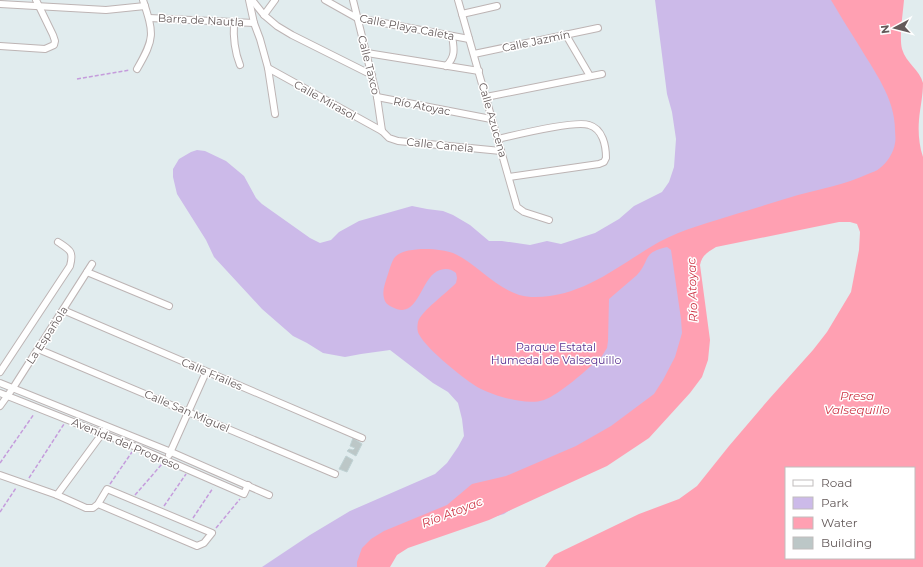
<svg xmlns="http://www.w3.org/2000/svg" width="923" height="567" viewBox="0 0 923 567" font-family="Montserrat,sans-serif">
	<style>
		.green { fill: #ccbae9 }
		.water { fill: #ffa0b2; fill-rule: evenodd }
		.building { fill: #bcc7c7; stroke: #bfd2d4 }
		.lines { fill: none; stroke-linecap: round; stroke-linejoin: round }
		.minor-casing { stroke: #bdb4b4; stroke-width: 8 }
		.path { stroke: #c59cdc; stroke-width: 1.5; stroke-dasharray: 4 2; stroke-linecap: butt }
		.minor { stroke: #fff; stroke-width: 6 }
		.labels { text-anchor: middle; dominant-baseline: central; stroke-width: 3; stroke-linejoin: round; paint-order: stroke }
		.street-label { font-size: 11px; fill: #645a5a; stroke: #fff }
		.park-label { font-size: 11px; fill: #572e8f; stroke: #fff }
		.water-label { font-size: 12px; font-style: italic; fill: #ce3747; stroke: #fff }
	</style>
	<rect width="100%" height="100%" fill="#e1ecee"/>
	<polygon class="green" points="655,0 851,0 898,69 899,176 692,255 696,377 586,461 504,514 391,547 384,567 262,567 310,535 350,511 435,474 447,463 458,447 464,436 462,419 458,403 448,392 433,383 390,350 361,354 345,357 323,353 307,343 293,336 262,309 214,257 206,240 177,194 173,177 173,169 179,159 191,152 197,150 205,151 226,161 244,176 256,198 262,204 310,238 320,243 331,240 339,232 359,221 412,206 427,209 443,211 453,215 470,225 489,241 502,241 530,245 547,241 561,244 595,233 619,219 634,206 662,192 669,182 674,167 676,139 672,112 667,94"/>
	<path class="water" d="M831,0H904C903,13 899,37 902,49C906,63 920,70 923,83C923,96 920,108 919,120C918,132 919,145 923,157V567H545L554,555L639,514L679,499L697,486L729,446L770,398L813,350L827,332L851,292L859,250L860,232L857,224L850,222H839L716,247C708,252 702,255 700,265L710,340L708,360L702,377L690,393L649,438L607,466L539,497L489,520L408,548L397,555L390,567H357V562L362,548L371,539L384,531L447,505L472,484L506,476L576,446L611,426L654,394L663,380L675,357L682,333L681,319L671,250L667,247C641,253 651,260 637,275L609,299L608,341L607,348L602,356C589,368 559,395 544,400C526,406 495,396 479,388C465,380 428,350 420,336C417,332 417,327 418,322C421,311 447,293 456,283L457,278L456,273C451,269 447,268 440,270C420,276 419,322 392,307C388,305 385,303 384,298C382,291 385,284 387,277C389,272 391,262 395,257C405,246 440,248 453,253C479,264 501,296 531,297C581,299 619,265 659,242C683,229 711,222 736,214C757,208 777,201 798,195C822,189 846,184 868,174C872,172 877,171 880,168C887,163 894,152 895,143C896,139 895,134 895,130C895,98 874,71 858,44C849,30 840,15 831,0ZM786,468H914V558H786Z"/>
	<g class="building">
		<polygon points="353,438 362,444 356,456 347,451 349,449 353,450 355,448 350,446"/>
		<polygon points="346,456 353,460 347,472 339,469"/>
	</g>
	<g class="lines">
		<defs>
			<g id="minor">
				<polyline points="249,0 254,23 260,39 268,68 275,114"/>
				<polyline points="252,0 264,15"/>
				<polyline points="275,0 264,15 277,26 292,35 372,75"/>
				<polyline points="325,0 357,18 469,39"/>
				<polyline points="353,0 377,97 382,131"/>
				<polyline points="458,0 517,207 524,212 549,220"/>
				<polyline points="0,4 106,10 145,6"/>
				<polyline points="462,14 497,6"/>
				<polyline points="149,18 254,23"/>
				<path d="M234,22C233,38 234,50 240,65"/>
				<polyline points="566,35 590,76"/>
				<polyline points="0,46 45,49 54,45 55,41 53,35 36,0"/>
				<polyline points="367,53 479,71"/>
				<polyline points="474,54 598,28"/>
				<path d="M446,66C456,57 454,48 452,36"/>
				<polyline points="268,68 382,131 389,138 398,141 501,151"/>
				<path d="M137,69C155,38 154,34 143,0"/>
				<polyline points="377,97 491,119"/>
				<polyline points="486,97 602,74"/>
				<path d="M498,139C515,135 575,120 589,125C603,129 606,146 606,158L604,162L599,164L509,177"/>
				<polyline points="87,272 169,306"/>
				<polyline points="63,310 362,438"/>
				<polyline points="38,349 335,474"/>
				<path d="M0,372L70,266C74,251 70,250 58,242"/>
				<polyline points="0,383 171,452 269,495"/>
				<polyline points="0,393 136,447 244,494 248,485"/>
				<polyline points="0,406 13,388 92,264"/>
				<polyline points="169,455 206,372"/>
				<polyline points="0,475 57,495 86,508 93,508 98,504 107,489 212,533 204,543 197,546 98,504"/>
				<polyline points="57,495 104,431"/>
			</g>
		</defs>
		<use href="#minor" class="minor-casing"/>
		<g class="path">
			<polyline points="77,79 130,70"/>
			<polyline points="0,463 34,414"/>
			<polyline points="29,478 64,424"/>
			<polyline points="110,484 132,452"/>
			<polyline points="135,495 162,464"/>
			<polyline points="164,506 186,474"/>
			<polyline points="0,512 16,488"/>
			<polyline points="193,518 213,488"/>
			<polyline points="216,528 240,499"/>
		</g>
		<use href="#minor" class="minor"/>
	</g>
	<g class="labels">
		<g class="street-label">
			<text transform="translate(201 20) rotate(3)">Barra de Nautla</text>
			<text transform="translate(407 27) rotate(11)">Calle Playa Caleta</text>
			<text transform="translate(536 41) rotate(-12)">Calle Jazmín</text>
			<text transform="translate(369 65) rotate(76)">Calle Taxco</text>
			<text transform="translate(325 100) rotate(29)">Calle Mirasol</text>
			<text transform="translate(422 106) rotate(11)">Río Atoyac</text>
			<text transform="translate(493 120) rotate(74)">Calle Azucena</text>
			<text transform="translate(440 145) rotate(6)">Calle Canela</text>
			<text transform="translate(47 335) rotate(-57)">La Española</text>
			<text transform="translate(212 374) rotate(23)">Calle Frailes</text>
			<text transform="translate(187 411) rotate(23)">Calle San Miguel</text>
			<text transform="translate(126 444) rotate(23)">Avenida del Progreso</text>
		</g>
		<g class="park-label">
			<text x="556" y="347">Parque Estatal<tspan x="556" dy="13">Humedal de Valsequillo</tspan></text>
		</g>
		<g class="water-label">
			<text transform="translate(692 290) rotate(-92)">Río Atoyac</text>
			<text x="857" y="395">Presa<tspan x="857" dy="14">Valsequillo</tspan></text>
			<text transform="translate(452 512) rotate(-21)">Río Atoyac</text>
		</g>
	</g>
	<rect x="785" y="467" width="130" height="92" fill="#ffffff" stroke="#c1bdbd"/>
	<rect x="793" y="480" width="20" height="6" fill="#ffffff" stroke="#c1bdbd"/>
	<text x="821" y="487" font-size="12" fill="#645a5a">Road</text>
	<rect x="793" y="497" width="20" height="12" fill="#ccbae9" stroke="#c1bdbd"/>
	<text x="821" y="507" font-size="12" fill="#645a5a">Park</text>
	<rect x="793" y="517" width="20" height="12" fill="#ffa0b2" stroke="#c1bdbd"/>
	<text x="821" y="527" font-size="12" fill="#645a5a">Water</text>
	<rect x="793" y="537" width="20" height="12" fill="#bcc7c7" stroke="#c1bdbd"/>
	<text x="821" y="547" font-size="12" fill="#645a5a">Building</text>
	<g transform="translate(895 28) rotate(263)" stroke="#ffffff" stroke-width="3" paint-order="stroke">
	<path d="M0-3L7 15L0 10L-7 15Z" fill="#645a5a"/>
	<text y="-6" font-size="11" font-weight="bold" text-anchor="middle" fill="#645a5a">N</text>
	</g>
</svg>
